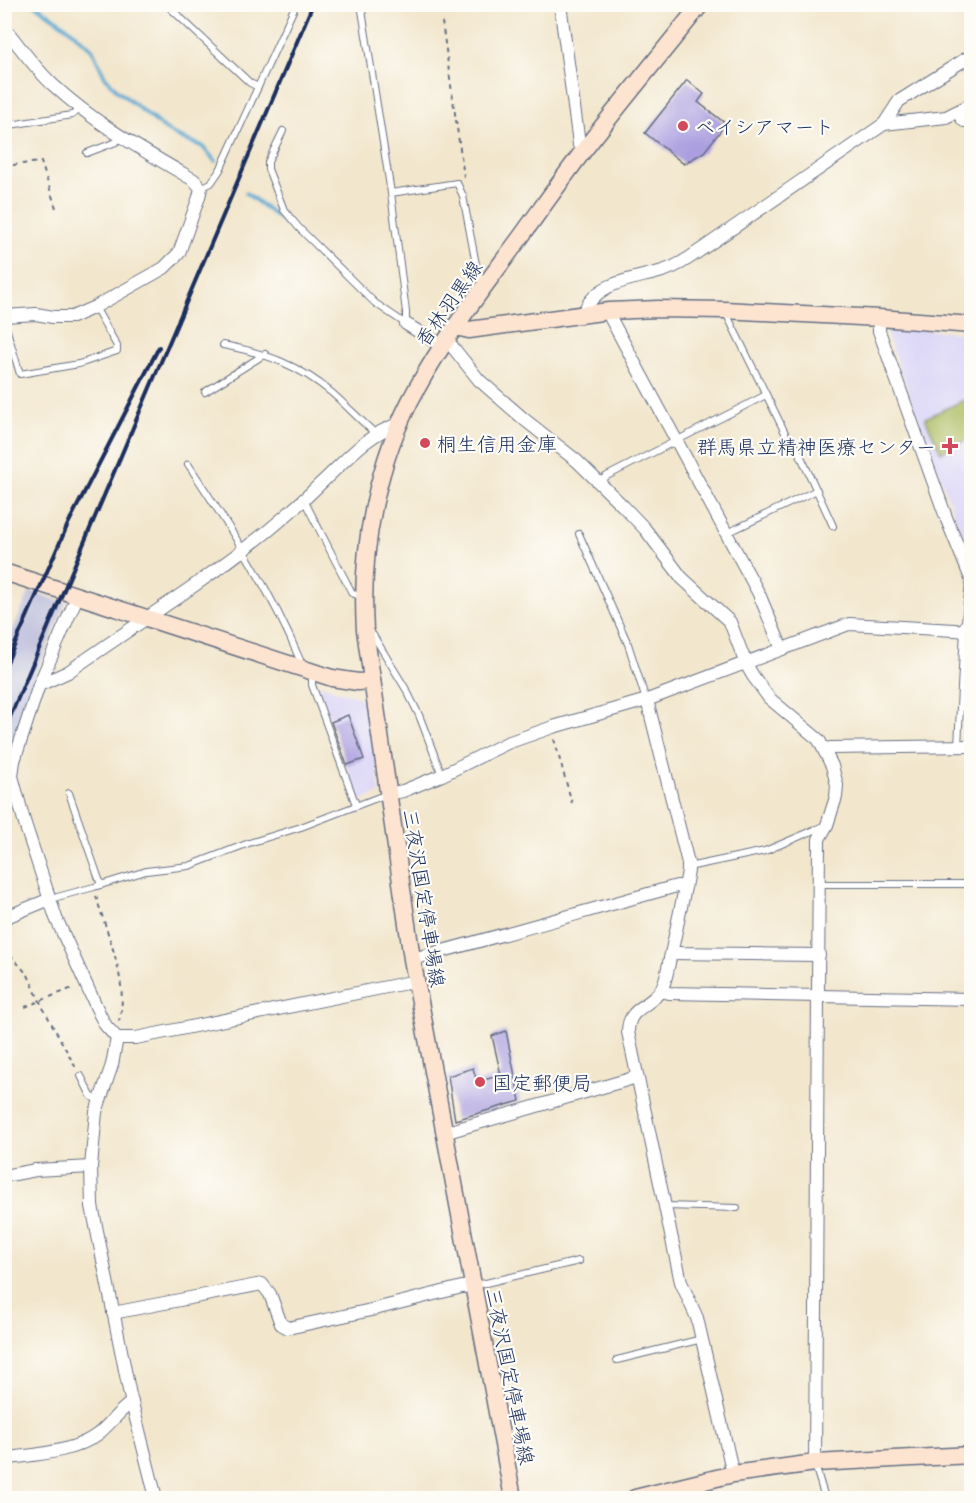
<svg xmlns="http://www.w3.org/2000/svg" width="976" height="1503" viewBox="0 0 976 1503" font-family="Mali,'Klee One',sans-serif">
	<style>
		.built { fill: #dbd6f7 }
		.industrial { fill: #c1c2dd }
		.green { fill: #abbb5e; stroke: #63755e; stroke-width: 1.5 }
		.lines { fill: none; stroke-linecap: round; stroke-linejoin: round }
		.stream { stroke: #57a7d1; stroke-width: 4 }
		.building { fill: #ac9fe0 }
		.lane-casing { stroke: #666f84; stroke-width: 8 }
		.street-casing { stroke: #666f84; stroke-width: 14 }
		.secondary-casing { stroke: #666f84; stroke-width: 19 }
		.path { stroke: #666f84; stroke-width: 2; stroke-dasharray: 4.5 4.5; stroke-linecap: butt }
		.lane { stroke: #fff; stroke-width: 6 }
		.street { stroke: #fff; stroke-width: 12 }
		.secondary { stroke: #fde4d1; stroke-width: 16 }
		.rail { stroke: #1b2f5e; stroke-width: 4 }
		.poi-dot { fill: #d1495b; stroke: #fdfcf7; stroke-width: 2 }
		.labels { text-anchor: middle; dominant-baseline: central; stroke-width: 4.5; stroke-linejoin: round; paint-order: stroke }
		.poi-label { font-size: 20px; fill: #1b2f5e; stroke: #fdfcf7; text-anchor: start }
		.street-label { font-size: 20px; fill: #1b2f5e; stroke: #fdfcf7 }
	</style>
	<rect width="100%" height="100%" fill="#fdfcf7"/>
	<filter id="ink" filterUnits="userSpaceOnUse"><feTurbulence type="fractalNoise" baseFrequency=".0167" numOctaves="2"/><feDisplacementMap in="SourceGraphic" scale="12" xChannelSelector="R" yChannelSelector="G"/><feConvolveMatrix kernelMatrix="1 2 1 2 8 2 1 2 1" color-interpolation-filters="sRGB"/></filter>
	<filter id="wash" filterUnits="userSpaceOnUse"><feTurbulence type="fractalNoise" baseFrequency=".008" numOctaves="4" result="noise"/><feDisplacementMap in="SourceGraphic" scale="24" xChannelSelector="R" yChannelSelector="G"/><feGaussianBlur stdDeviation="1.35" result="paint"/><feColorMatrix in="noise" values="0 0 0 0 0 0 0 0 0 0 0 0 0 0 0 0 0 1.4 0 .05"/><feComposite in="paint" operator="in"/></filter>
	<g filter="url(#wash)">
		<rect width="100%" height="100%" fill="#f2e6cc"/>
		<g class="built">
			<polygon points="889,326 971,334 971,559 886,332"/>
			<polygon points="318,684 360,698 364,701 369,710 380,793 359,801"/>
		</g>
		<polygon class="industrial" points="30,591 66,603 28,691 5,765 5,629 6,627 12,631"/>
		<polygon class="green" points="971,397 971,438 941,452 925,418"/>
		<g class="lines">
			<g class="stream">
				<polyline points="34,4 67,27 92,49 105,77 118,91 165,129 180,138 202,146 215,161"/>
				<polyline points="246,193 288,225"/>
			</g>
		</g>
		<g id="blocks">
			<g class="building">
				<polygon points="687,80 704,94 698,102 726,124 704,152 684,164 645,133"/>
				<polygon points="348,715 364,759 347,765 331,722"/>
				<polygon points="506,1031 520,1101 455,1120 448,1076 473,1068 477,1082 501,1075 492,1036"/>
			</g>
		</g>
	</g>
	<g filter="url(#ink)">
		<use href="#blocks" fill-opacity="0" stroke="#666f84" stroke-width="1.5"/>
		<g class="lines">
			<defs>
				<g id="lane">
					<polyline points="166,4 250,83 258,87"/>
					<polyline points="4,126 72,115 81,109"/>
					<polyline points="283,131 268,162 268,169 284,210 299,228 375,303 406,324 406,312 391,193 361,4"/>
					<polyline points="87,153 116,142 121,137"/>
					<polyline points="201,188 211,183 220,170 296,4"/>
					<polyline points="391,193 457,183 463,196 478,275 483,283"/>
					<polyline points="4,261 8,260"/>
					<polyline points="726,313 790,443 797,448 833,526"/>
					<polyline points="4,321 20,374 79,364 117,351 117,346 95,307"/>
					<path d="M223,345C265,353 299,365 332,393C347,406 361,421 376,434"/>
					<polyline points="205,392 265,354"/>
					<path d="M188,464C230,528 271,590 300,660V665"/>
					<polyline points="599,482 607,476 766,395"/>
					<polyline points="304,500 352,593 362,597"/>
					<polyline points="579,534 628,644 646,700"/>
					<polyline points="725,534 817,490"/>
					<polyline points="368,632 373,635 407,691 419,715 442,775"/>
					<polyline points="312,673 312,685 356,805"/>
					<polyline points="958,746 964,630"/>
					<polyline points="69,793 101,885"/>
					<polyline points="688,867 765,851 824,826"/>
					<polyline points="819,884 972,884"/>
					<polyline points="50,899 94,887 146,871 189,866 249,843 301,827 387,794"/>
					<polyline points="81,1076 91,1096 98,1101"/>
					<polyline points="665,1206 737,1208"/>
					<polyline points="473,1286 579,1261"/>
					<polyline points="617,1360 702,1339"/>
					<polyline points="815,1465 825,1498"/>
				</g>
				<g id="street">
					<polyline points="560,4 578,136 579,145 584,151"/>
					<path d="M4,27C19,46 34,67 52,84C94,123 144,151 194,180L201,188L199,197L179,253L164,268L95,307L72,317H53L36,314L4,316"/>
					<polyline points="957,112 964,121 972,121"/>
					<polyline points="884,124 946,117 972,104"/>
					<polyline points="609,311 611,319 759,594 782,649"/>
					<path d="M583,314C595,282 630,280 659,272C670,269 680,264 689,258L884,124L899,101L972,55"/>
					<polyline points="879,318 879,331 947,520 972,581"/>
					<polyline points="406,324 442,346"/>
					<polyline points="447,340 479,380 525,420 577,461 624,507 645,529 682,578 730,622 746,664 753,676 769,698 819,740 832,766 837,785 836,797 827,825 819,839 815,1463"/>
					<polyline points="77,597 39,685 14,761 12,776 25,824 56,918 100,1015 106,1026 117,1038 136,1038 416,981"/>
					<polyline points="964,630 968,622 972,582"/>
					<path d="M39,685L68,672C135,625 205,581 269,530C287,515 304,500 320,484C344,462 368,433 399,424"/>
					<path d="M647,700L688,863V871C683,899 677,926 671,954C668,965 667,980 661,990C649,1008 628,1007 628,1032L681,1282L697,1318L733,1474"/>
					<polyline points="825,752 830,748 972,746"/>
					<polyline points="388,794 403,791 442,775 507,743 553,727 647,700 849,624 972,631"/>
					<polyline points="4,918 50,899"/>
					<polyline points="671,953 819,955"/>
					<path d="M412,959C501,936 589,910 677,886L685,887"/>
					<polyline points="660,991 669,993 972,999"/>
					<polyline points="117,1038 112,1065 96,1112 91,1167 92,1206 130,1395 156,1498"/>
					<polyline points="444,1133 637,1077"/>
					<polyline points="4,1176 36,1170 91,1167"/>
					<polyline points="113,1313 262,1284 270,1294 281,1324 288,1328 371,1310 462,1287 473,1286"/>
					<path d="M4,1459C35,1454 73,1453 98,1434C110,1424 119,1411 132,1402"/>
				</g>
				<g id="secondary">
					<polyline points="456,327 469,330 609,311 658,309 724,310 879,318 972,325"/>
					<polyline points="4,572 332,678 358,682 372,681"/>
					<path d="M513,1498L412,959L365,630C360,549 377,459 417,388C446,335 484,287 520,238C541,209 562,179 584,150C622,101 662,53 701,4"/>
					<polyline points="635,1498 733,1474 815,1463 972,1455"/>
				</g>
			</defs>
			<use href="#lane" class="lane-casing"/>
			<use href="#street" class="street-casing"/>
			<use href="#secondary" class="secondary-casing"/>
			<g class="path">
				<polyline points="442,22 464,177"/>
				<polyline points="4,166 41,162 56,208"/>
				<polyline points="554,739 572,803"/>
				<path d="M96,896C106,932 130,983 119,1021"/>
				<polyline points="4,948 28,975 42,1006 76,1068"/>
				<polyline points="25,1007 75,987"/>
			</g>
			<use href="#lane" class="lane"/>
			<use href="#street" class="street"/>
			<use href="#secondary" class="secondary"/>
			<g class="rail">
				<polyline points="4,669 68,524 159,347"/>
				<polyline points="4,731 313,4"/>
			</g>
		</g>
	</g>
	<g class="poi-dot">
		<circle cx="683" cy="126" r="6"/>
		<circle cx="425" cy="443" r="6"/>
		<path d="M947 437h6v6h6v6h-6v6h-6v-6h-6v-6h6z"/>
		<circle cx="480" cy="1082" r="6"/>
	</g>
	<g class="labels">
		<g class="poi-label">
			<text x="695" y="126">ベイシアマート</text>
			<text x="437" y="443">桐生信用金庫</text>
			<text x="936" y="446" text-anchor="end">群馬県立精神医療センター</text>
			<text x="492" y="1082">国定郵便局</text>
		</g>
		<g class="street-label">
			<text transform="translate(448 303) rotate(-55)">香林羽黒線</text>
			<text transform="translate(425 898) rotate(81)">三夜沢国定停車場線</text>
			<text transform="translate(511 1376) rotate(79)">三夜沢国定停車場線</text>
		</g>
	</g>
	<rect width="976" height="1503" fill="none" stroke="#fdfcf7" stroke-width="24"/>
</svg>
